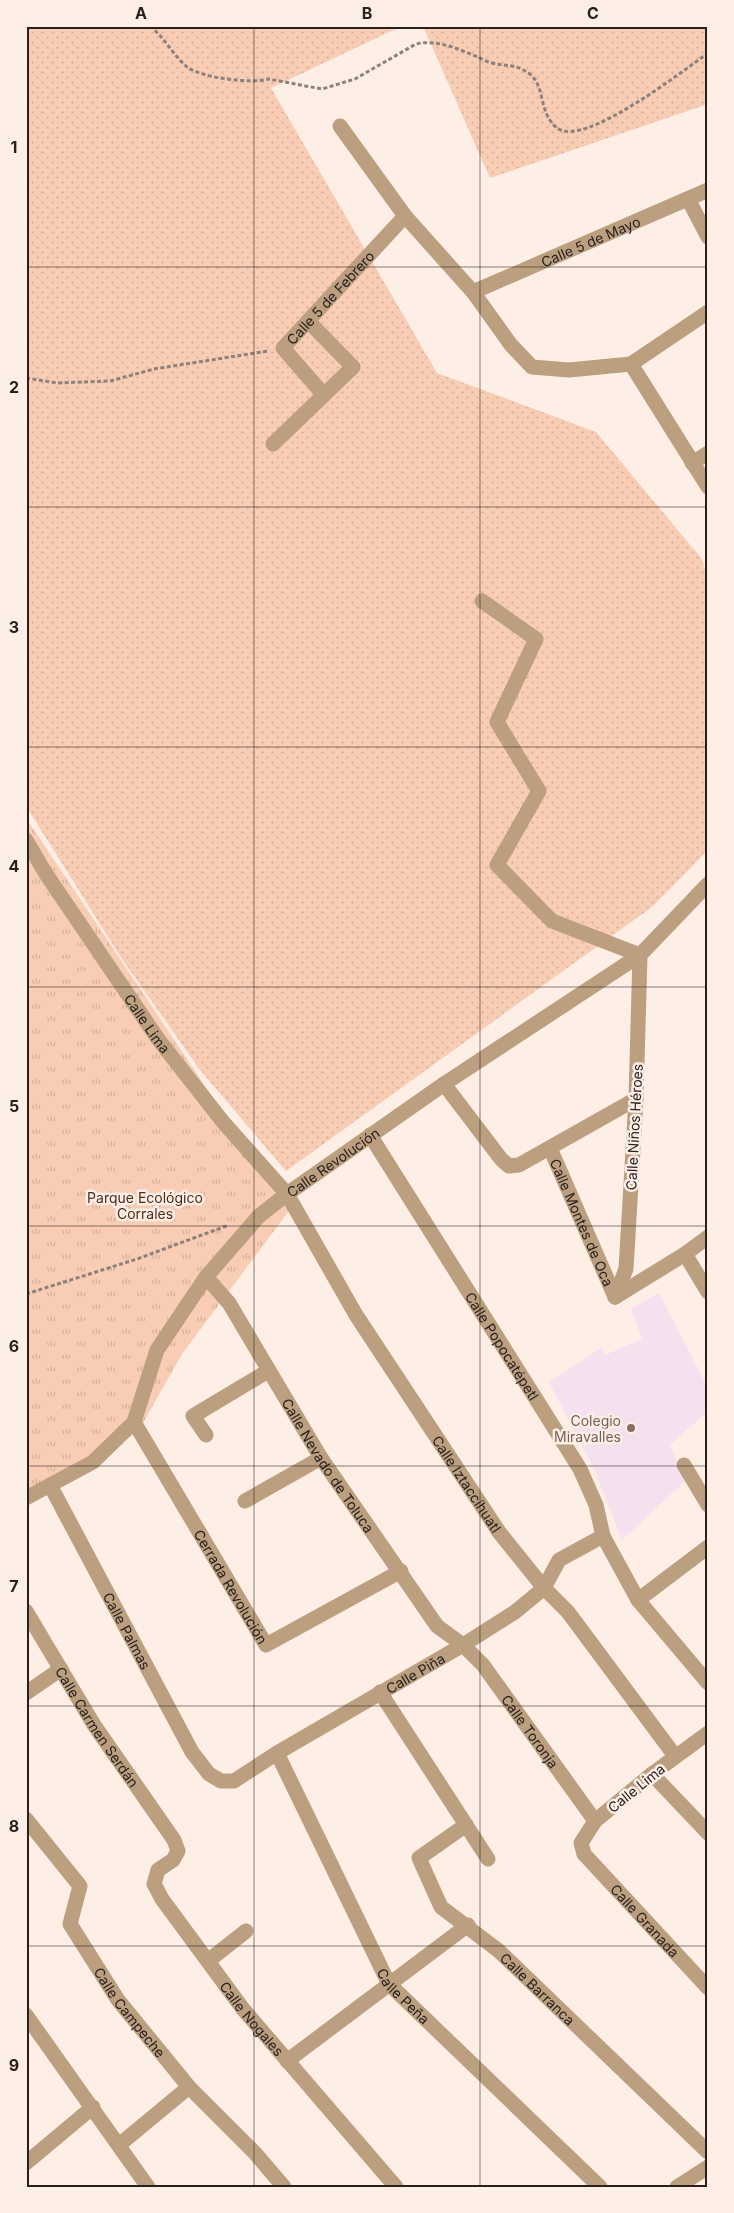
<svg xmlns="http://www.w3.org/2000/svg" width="734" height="2213" viewBox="0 0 734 2213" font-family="Inter,sans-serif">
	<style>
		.education { fill: #f5e0f0 }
		.grass { fill: url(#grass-dots) }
		.park { fill: url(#park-tufts) }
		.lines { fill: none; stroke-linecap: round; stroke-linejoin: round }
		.path { stroke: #8c817c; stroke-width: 3; stroke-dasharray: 4 2.5; stroke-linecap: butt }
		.minor { stroke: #bb9f7f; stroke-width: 15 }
		.grid { fill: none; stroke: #27201d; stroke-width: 1; stroke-opacity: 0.55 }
		.education-dot { fill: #8d6e63; stroke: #fdeee6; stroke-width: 2 }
		.labels { text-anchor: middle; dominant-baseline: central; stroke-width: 5; stroke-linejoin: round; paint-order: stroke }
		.street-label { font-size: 14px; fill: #27201d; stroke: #fdeee6 }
		.park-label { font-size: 14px; fill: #4f2c17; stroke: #fdeee6 }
		.education-label { font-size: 14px; fill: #785e54; stroke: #fdeee6; text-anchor: end }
		.neatline { fill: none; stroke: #27201d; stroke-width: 2 }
		.grid-label { font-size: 16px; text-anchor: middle; font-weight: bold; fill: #27201d }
	</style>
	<defs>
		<pattern id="grass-dots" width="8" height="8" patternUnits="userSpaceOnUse" patternTransform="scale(1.25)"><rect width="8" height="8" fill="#f8cdb4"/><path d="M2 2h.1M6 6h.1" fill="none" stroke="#d5b09a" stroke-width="1.8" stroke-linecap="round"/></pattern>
		<pattern id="park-tufts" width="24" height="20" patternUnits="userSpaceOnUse" patternTransform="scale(1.25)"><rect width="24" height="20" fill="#f8cdb4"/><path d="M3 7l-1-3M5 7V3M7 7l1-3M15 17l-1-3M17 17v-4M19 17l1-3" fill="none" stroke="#d5b09a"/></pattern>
	</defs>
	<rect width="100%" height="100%" fill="#fdeee6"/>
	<polygon class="education" points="659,1293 708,1388 708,1411 670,1445 685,1481 622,1540 594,1469 549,1382 601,1348 605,1355 642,1339 631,1309"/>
	<g class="grass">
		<polygon points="26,26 402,26 271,88 437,373 596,432 701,558 708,577 708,850 652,907 286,1171 200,1070 120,956 26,806"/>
		<polygon points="423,26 708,26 708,104 490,178"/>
	</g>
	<polygon class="park" points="26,818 219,1107 297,1200 182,1354 139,1430 87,1470 26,1505"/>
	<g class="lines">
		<g class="path">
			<path d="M150,26C165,38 173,55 187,67C202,78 251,84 269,79L322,89L355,79L416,44C437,39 458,49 478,57C482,59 487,62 492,63C508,67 516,63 531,75C545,87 539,114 557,128C583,149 684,70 708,53"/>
			<polyline points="26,378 57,383 110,381 154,369 268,351"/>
			<polyline points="26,1294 137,1259 229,1225"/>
		</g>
		<g class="minor">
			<polyline points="340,126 405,216 473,292 511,345 532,367 569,370 631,364 708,312"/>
			<polyline points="688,199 708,237"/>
			<path id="s1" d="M473,292L708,190"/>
			<polyline points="631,364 708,487"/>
			<path id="s2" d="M323,394L283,348L405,216"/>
			<polyline points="273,444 353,367 308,321"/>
			<polyline points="692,463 708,453"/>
			<polyline points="482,601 536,639 497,722 539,791 497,865 552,921 640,955 636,1099 626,1269 615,1297"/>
			<path id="s3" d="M26,840L46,874L158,1039L223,1122L287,1194L356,1315L499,1532L544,1588L568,1612L675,1756"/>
			<polyline points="444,1084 501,1159 509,1166 519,1165 636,1099"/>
			<path id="s4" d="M370,1135L580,1469L596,1505L603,1536L638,1600L708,1683"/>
			<path id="s5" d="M550,1148L615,1297"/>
			<polyline points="685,1254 708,1292"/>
			<path id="s6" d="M206,1277L229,1303L321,1458L437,1626L463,1645L483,1665L595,1821"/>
			<polyline points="615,1297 685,1254 708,1237"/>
			<path id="s7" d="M134,1422L266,1645L401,1571"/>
			<polyline points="206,1435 193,1416 268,1371"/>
			<polyline points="684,1465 708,1505"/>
			<path id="s8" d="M50,1485L192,1752L209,1774L221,1781H234L277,1753L463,1645L515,1612L544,1588L559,1560L603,1536"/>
			<path id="s9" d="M26,1498L93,1462L134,1422L157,1350L206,1277L259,1216L287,1194L444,1084L640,955L708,884"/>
			<polyline points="245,1501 321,1458"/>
			<polyline points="638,1600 708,1547"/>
			<path id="s10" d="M26,1611L94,1725L174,1840L178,1851L173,1860L158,1870L154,1884L162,1899L243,2009L396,2187"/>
			<polyline points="380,1692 488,1859"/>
			<polyline points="26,1693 61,1669"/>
			<path id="s11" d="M708,1733L652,1774L595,1821L581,1843L584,1854L708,1988"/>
			<path id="s12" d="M277,1753L389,1984L600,2187"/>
			<polyline points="652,1774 708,1833"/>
			<path id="s13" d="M26,1819L80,1886L70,1924L118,2000L189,2087L254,2152L284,2187"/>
			<path id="s14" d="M466,1825L419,1858L441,1907L499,1951L708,2152"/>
			<polyline points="208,1961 246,1931"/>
			<polyline points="26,2015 148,2187"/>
			<polyline points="287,2061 468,1925"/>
			<polyline points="119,2145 189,2087"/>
			<polyline points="26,2163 93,2107"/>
			<polyline points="677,2187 708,2167"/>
		</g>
	</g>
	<path class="grid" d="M254,26V2187M480,26V2187M26,267H708M26,507H708M26,747H708M26,987H708M26,1226H708M26,1466H708M26,1706H708M26,1946H708"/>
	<circle class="education-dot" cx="631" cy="1428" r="5"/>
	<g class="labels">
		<g class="street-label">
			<text stroke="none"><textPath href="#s1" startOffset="128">Calle 5 de Mayo</textPath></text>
			<text stroke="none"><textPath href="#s2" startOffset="130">Calle 5 de Febrero</textPath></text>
			<text stroke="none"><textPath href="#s3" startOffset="220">Calle Lima</textPath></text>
			<text transform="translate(634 1127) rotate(-87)">Calle Niños Héroes</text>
			<text stroke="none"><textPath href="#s9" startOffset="469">Calle Revolución</textPath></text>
			<text stroke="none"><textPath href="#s5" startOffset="81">Calle Montes de Oca</textPath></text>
			<text stroke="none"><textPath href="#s4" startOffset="249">Calle Popocatépetl</textPath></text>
			<text stroke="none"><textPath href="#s6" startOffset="225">Calle Nevado de Toluca</textPath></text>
			<text stroke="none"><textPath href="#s3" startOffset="782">Calle Iztaccíhuatl</textPath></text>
			<text stroke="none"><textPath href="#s7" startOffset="191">Cerrada Revolución</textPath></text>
			<text stroke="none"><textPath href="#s8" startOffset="165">Calle Palmas</textPath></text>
			<text stroke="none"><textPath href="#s8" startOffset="568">Calle Piña</textPath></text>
			<text stroke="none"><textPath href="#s10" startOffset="136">Calle Carmen Serdán</textPath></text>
			<text stroke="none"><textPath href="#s6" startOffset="561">Calle Toronja</textPath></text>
			<text transform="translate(636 1788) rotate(-39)">Calle Lima</text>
			<text stroke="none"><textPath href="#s11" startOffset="271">Calle Granada</textPath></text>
			<text stroke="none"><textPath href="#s14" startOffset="238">Calle Barranca</textPath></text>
			<text stroke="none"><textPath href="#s12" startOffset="275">Calle Peña</textPath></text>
			<text stroke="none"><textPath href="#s13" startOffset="232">Calle Campeche</textPath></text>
			<text stroke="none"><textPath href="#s10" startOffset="494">Calle Nogales</textPath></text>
		</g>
		<g class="park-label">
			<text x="145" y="1197">Parque Ecológico<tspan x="145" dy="16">Corrales</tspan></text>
		</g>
		<g class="education-label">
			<text x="621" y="1420">Colegio<tspan x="621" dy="16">Miravalles</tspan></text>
		</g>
	</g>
	<rect width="734" height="2213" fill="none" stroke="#fdeee6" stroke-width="55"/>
	<rect x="28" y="28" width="678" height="2158" class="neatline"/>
	<g class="grid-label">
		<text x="141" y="19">A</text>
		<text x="367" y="19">B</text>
		<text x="593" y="19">C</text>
		<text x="14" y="153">1</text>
		<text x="14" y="393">2</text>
		<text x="14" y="633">3</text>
		<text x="14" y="872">4</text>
		<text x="14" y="1112">5</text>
		<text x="14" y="1352">6</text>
		<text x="14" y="1592">7</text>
		<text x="14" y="1832">8</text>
		<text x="14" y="2071">9</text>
	</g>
</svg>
